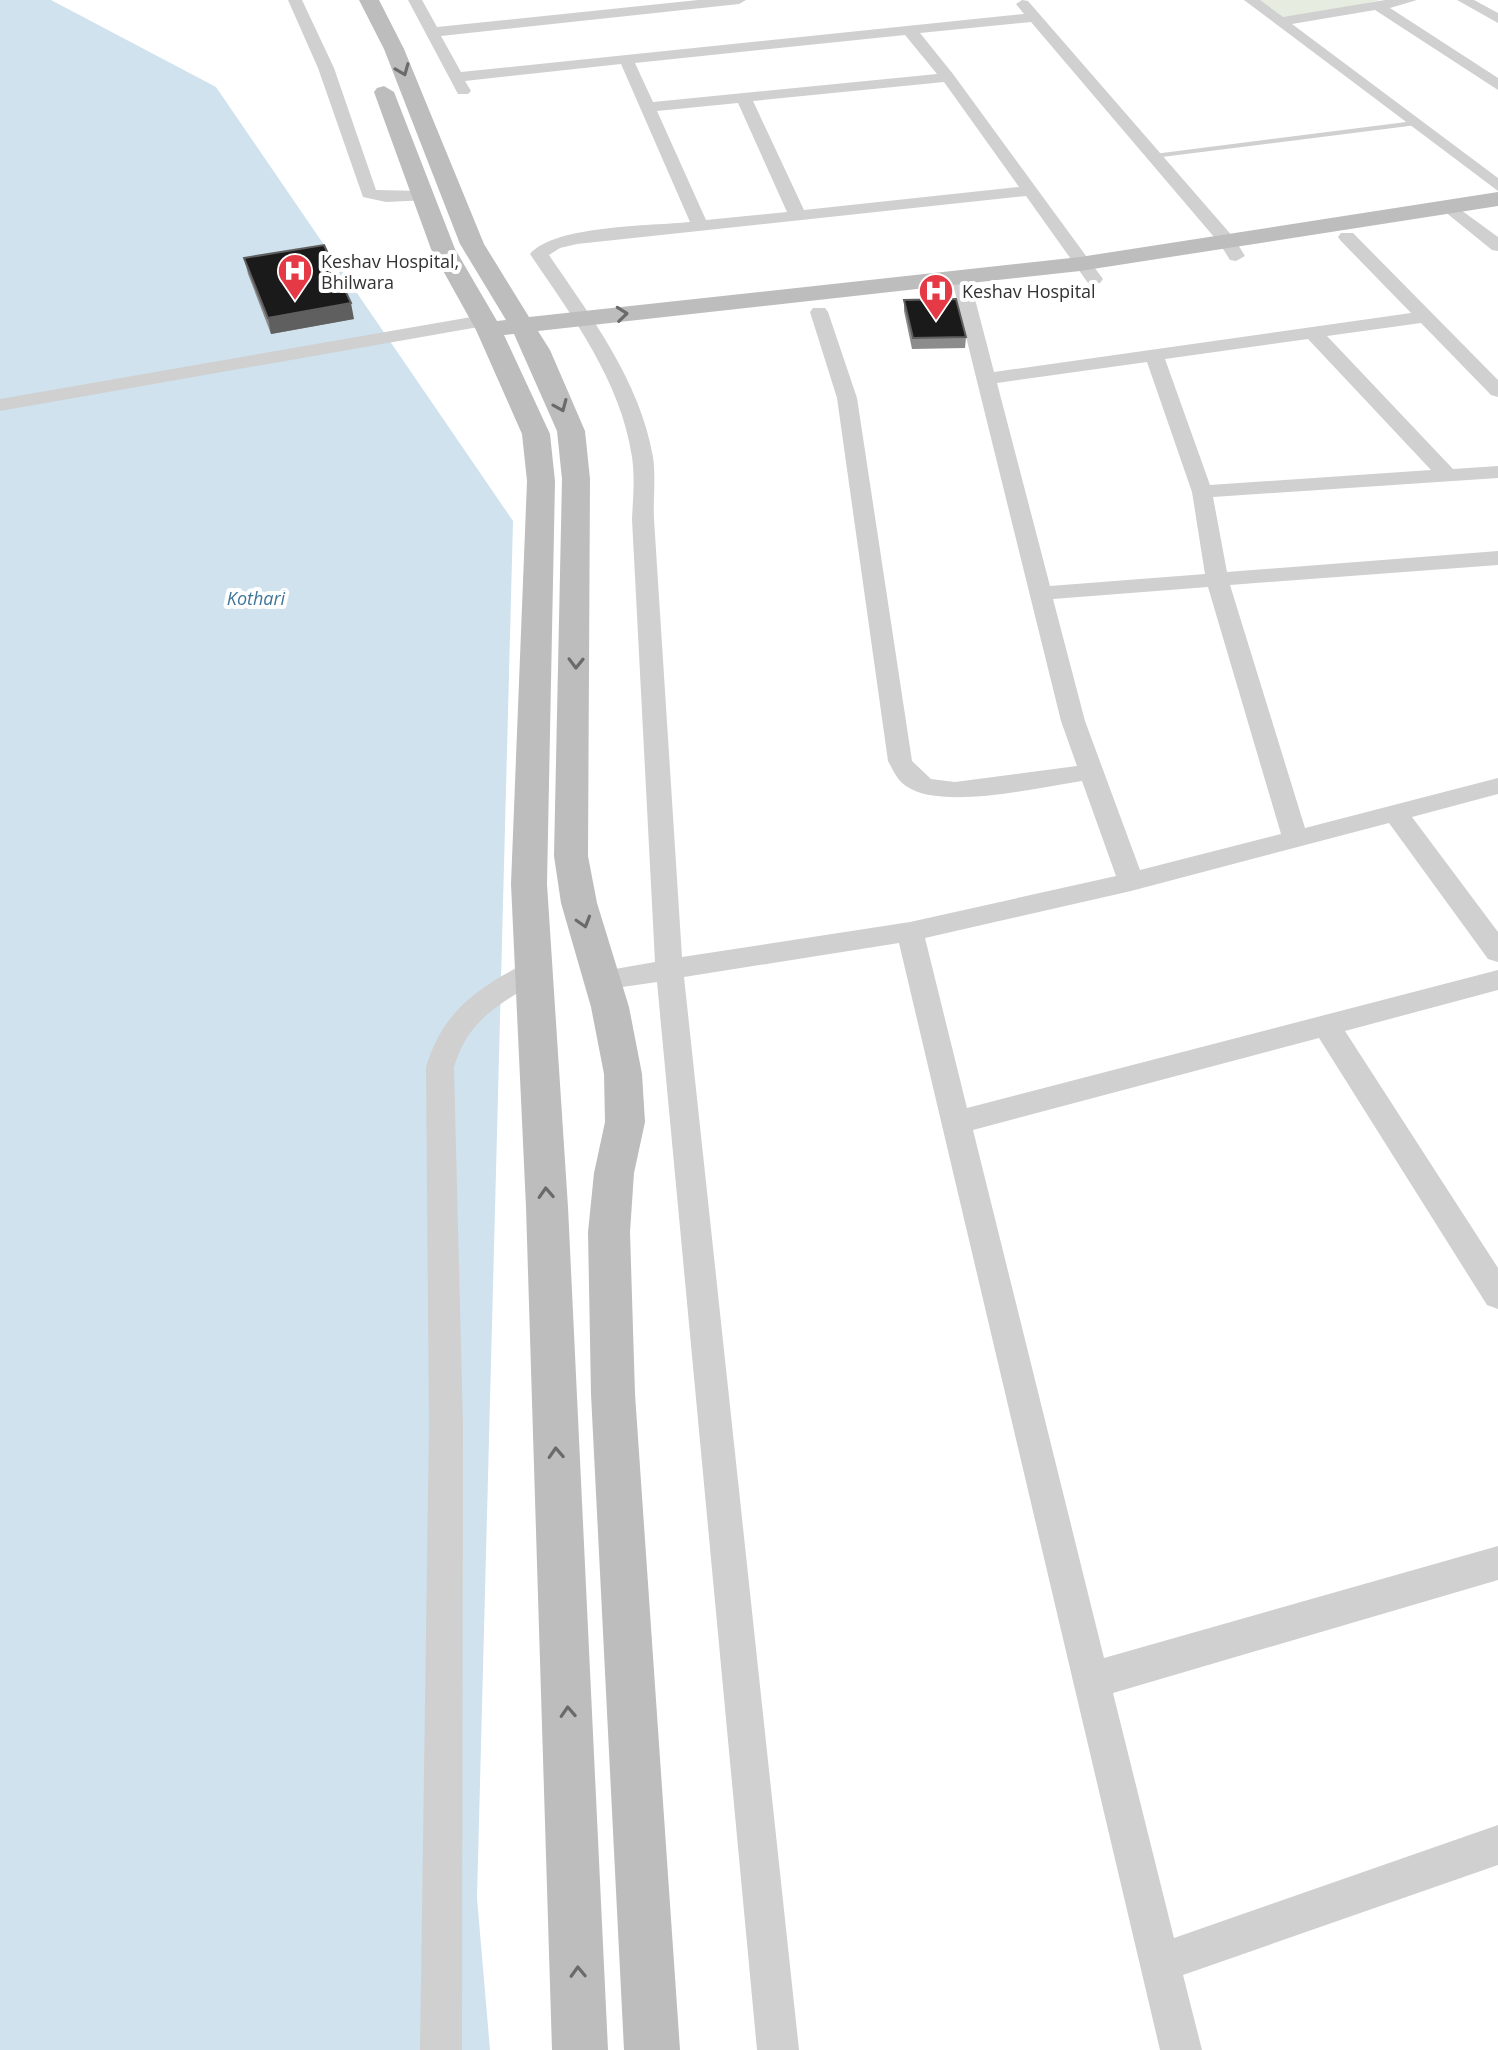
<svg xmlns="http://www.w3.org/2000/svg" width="1498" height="2050" viewBox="0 0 1498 2050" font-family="'Open Sans',sans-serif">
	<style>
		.green { fill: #e6ecdf }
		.water { fill: #cfe2ee }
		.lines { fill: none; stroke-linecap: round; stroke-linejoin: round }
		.lane { fill: #d0d0d0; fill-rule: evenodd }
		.street { fill: #d0d0d0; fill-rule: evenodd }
		.secondary { fill: #bdbdbd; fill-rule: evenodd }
		.wall { fill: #8c8c8c }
		.shaded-wall { fill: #5f5f5f }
		.building { fill: #1a1a1a; stroke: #5f5f5f; stroke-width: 2 }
		.oneway { stroke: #6a6a6a }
		.labels { text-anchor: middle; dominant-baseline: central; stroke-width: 8; stroke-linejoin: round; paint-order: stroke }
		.far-poi-label { font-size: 18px; fill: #333; stroke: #fff; text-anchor: start }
		.far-water-label { font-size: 18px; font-style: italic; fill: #3f7597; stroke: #fff }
	</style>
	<rect width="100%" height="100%" fill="#fff"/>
	<polygon class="green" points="1251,0 1381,0 1279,22"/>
	<polygon class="water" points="0,0 51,0 216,87 513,521 477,1898 490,2050 0,2050"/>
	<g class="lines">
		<polygon class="lane" points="1414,121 1418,123 1417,125 1154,158 1150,156 1154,154"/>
		<g class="street">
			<polygon points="288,0 302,0 334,68 376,190 423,191 429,192 431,196 429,200 386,202 363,197 318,68"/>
			<path d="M408,0H422L437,27L698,0H746L739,4L441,36L461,72L1024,14L1016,4L1022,0L1028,1L1234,238L1245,256L1236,261L1230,260L1220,244L1031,22L920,33L953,74L1100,275L1103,279L1100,283H1088L1026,196L577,244L560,248L549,255C591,317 640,381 653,457C656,477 653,499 654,519L682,957L910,922L1116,876L1082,781C1040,787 941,811 906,786C897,780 893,770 888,761L837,398L810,312L813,308H825L828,312L857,398L912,761L931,779L955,782L1077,766L1061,721L951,276L954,272H966L969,276L994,372L1411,313L1341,241L1338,237L1341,233H1353L1498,380V397L1491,395L1421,323L1327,336L1453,469L1498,466V478L1213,497L1227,572L1498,551V565L1230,585L1305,828L1498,778V794L1412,817L1498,932V962L1488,959L1389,823L1131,891L925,938L967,1108L1498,970V990L1345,1031L1498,1268V1309L1487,1305L1319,1038L973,1130L1104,1658L1498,1546V1580L1113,1693L1174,1938L1498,1825V1865L1183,1975L1202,2050H1160L899,943L684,977L799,2050H757L657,982L602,990L592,987L588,980L592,973L655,962L632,519C633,499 635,477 632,457C621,381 572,316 530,254C555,225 651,226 690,222L621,64L465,81L471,91L468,94H458ZM905,35L937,74L653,102L635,63ZM944,82L1019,187L804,210L753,101ZM738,103L787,212L706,220L657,111ZM1308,339L1431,470L1210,485L1165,359ZM1147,362L1192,492L1205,574L1050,586L997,383ZM1208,587L1281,834L1140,870L1085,721L1053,599Z"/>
			<polygon points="1244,0 1260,0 1283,17 1385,0 1417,0 1390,8 1498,78 1498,90 1375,10 1292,24 1498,178 1498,191"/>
			<polygon points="1457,0 1474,0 1498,13 1498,23"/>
			<polygon points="1450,202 1498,237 1498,251 1492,250 1444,211 1442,207"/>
			<polygon points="483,315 492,321 490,325 0,411 0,399"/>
			<path d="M534,960L544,963L548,970L544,977C502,1003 469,1017 454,1067L463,1426L462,2050H420L429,1426L426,1067C439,1024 462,1000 500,977C511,971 522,964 534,960Z"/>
		</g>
		<polygon class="secondary" points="359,0 379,0 404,49 484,244 529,317 1080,257 1498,192 1498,206 1080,271 538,331 550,350 585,431 590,479 588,856 597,903 629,1007 642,1074 645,1122 634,1173 630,1232 635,1394 680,2050 624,2050 591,1394 588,1232 594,1173 605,1122 604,1074 591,1007 561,903 554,856 562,479 557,431 514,334 504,335 550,434 555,481 547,884 568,1207 608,2050 552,2050 526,1207 511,884 527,481 522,434 476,330 431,249 374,92 377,88 384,86 394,92 455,249 497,321 506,320 460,244 384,49"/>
	</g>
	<g class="wall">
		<polygon points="244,258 354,319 271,334 248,274"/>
		<polygon points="904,300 966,337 965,348 912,349 904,311"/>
	</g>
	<polygon class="shaded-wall" points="351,303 354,319 271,334 268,318"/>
	<g class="building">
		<polygon points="324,245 351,303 268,318 244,258"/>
		<polygon points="956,299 966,337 913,338 904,300"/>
	</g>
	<defs><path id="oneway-chevron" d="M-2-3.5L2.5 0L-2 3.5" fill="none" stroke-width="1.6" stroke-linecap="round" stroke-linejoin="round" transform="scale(2)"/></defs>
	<g class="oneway">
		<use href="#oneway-chevron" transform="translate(403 70) rotate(68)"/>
		<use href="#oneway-chevron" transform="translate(622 314) rotate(-6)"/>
		<use href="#oneway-chevron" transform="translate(561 406) rotate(67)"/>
		<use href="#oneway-chevron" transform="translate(576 663) rotate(91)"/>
		<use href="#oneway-chevron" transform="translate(584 922) rotate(73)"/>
		<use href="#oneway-chevron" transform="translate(546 1193) rotate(-93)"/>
		<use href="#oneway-chevron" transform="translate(556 1453) rotate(-93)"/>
		<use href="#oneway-chevron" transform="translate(568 1712) rotate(-93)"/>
		<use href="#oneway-chevron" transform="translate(578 1972) rotate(-92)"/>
	</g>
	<defs>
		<symbol id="hospital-pin" viewBox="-11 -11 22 30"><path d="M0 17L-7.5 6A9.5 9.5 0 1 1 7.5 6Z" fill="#e63946" stroke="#fff"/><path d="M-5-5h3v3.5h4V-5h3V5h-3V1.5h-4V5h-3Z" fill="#fff"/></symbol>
	</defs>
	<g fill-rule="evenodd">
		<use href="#hospital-pin" x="275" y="251" width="40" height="54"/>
		<use href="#hospital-pin" x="916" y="271" width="40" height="54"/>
	</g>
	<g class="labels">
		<g class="far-poi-label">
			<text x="321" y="261">Keshav Hospital,<tspan x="321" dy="21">Bhilwara</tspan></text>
			<text x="962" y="291">Keshav Hospital</text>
		</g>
		<g class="far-water-label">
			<text x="256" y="598">Kothari</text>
		</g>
	</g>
</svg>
